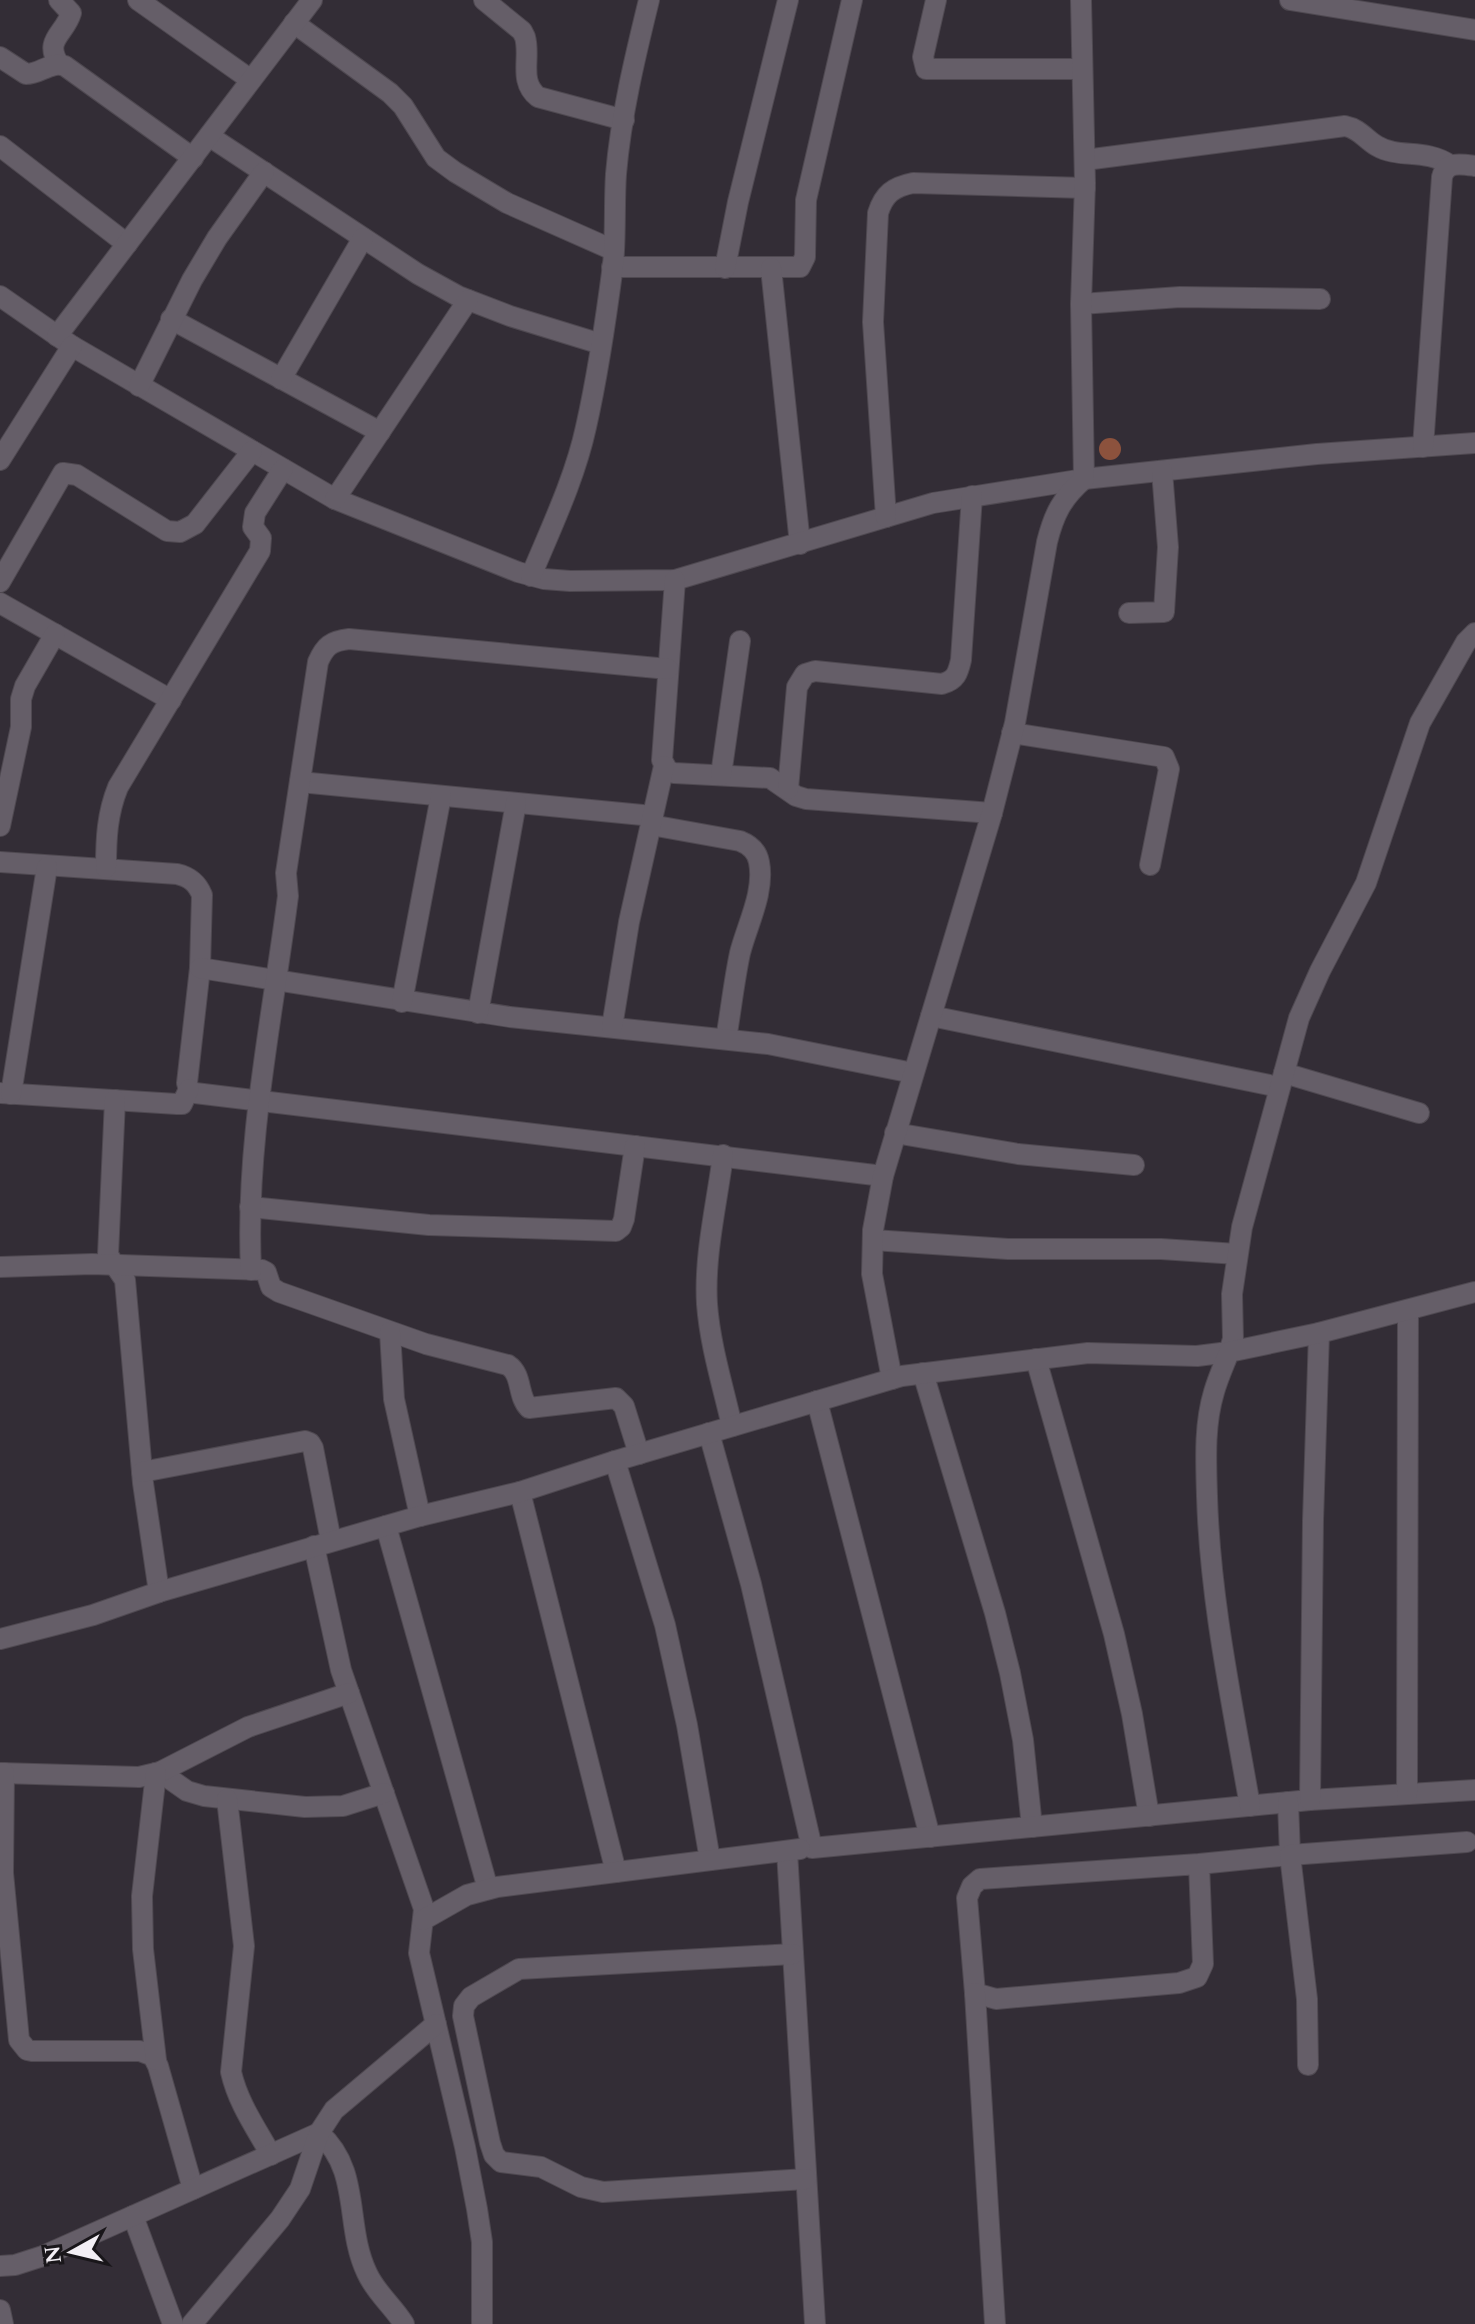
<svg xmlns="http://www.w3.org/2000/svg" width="1475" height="2324" viewBox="0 0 1475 2324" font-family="Spectral,serif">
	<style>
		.building { fill: #8c523d }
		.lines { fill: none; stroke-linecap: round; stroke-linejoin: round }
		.minor-casing { stroke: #4f4951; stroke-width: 22 }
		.minor { stroke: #655e68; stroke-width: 20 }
	</style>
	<rect width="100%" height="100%" fill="#332d36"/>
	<circle class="building" cx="1110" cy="449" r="11"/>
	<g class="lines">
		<defs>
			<g id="minor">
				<path d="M59,0L71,13C65,34 43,40 59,64"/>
				<polyline points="138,0 251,80"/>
				<path d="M484,0L522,31L525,37C531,58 518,81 538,97L624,120"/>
				<polyline points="936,0 923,57 926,69 1082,69"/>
				<polyline points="1290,0 1475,30"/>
				<polyline points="294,23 390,93 403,106 436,158 455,172 507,203 613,250"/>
				<path d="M0,57L26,74C41,74 50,61 65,66L193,158"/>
				<polyline points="209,136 418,274 458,296 510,316 601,344"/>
				<polyline points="0,146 127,244"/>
				<path d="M1085,160L1345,126C1360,129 1365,139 1377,146C1399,159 1425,148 1450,165"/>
				<polyline points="612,267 800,267 805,257 806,200 852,0"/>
				<polyline points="725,268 738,202 788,0"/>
				<polyline points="771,268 800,544"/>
				<polyline points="0,296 72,346 335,499 518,572 544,579 570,581 675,580 933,503 1084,479 1317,454 1475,443"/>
				<polyline points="1081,304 1180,297 1320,299"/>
				<polyline points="171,319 380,432"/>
				<polyline points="57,336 312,0"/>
				<polyline points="281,379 363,238"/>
				<polyline points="139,386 192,280 217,238 264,172"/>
				<path d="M1423,447L1442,177C1446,161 1461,164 1475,166"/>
				<polyline points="0,460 72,346"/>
				<polyline points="335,499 468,300"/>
				<path d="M886,517L873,322L878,213C884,194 893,187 913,183L1085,188"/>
				<path d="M531,576C551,528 575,478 586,427C598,374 606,319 613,265C616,235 614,204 616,174C621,115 635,57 649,0"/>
				<polyline points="675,580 662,760 668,771 674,773 770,778 796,796 806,799 992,813"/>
				<polyline points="0,582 63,473 77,475 167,531 180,532 195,524 252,451"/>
				<polyline points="0,603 171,700"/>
				<polyline points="1129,613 1164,612 1168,547 1162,471"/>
				<polyline points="1012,733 1164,757 1169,769 1150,865"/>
				<polyline points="721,775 740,641"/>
				<polyline points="300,782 653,816"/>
				<path d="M788,789L797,687L805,674L815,671L942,684C956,680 958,673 961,660L972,496"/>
				<path d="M651,825L740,841C750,845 757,851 759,862C765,892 747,925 740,953C734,981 731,1010 726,1039"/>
				<polyline points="0,826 21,727 21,699 25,686 55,634"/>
				<path d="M0,862L177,874C190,877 197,883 202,895L200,968L187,1083L189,1090L195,1093L883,1176"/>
				<path d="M106,868C106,839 107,814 118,787L260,551L261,538L253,527L255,513L283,469"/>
				<polyline points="200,968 510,1017 768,1044 913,1073"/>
				<polyline points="402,1002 441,796"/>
				<polyline points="478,1013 516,803"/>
				<polyline points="931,1016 1279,1087"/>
				<polyline points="612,1027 629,922 664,766"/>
				<polyline points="1284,1073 1419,1113"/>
				<polyline points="0,1093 177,1104 182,1104 189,1089"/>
				<polyline points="11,1094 47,867"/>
				<polyline points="115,1100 108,1255 125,1280 143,1483 159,1592"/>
				<polyline points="895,1133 1018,1154 1134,1165"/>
				<path d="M723,1155C717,1203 704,1255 707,1304C710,1345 723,1386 732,1426"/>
				<polyline points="250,1207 429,1225 616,1231 621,1227 624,1219 635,1146"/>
				<polyline points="873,1240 1008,1249 1161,1249 1237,1254"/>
				<path d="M0,1267L92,1264L262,1270L266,1272L271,1287L279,1292L426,1344L508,1365C523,1375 517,1396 529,1408L616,1398L624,1406L639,1454"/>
				<path d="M251,1270C245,1144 272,1021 288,896L286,873L318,662C325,646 331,641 349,639L668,669"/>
				<polyline points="390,1332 394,1399 420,1516"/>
				<polyline points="1036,1359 1114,1634 1132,1714 1149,1816"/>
				<polyline points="923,1373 995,1613 1010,1673 1023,1740 1032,1827"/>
				<path d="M892,1379L872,1274L873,1230L883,1176L992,813L1015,723L1047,542C1054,514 1062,498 1084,479L1081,304L1085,183L1081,0"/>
				<polyline points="817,1401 930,1837"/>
				<polyline points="709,1433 751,1584 812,1848 1310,1800 1475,1790"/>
				<polyline points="615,1461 665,1625 687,1725 710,1860"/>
				<polyline points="142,1472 305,1441 310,1443 313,1448 331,1541"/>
				<polyline points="520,1492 616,1872"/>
				<polyline points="386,1526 488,1889"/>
				<polyline points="314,1546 341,1670 424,1909 419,1953 465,2147 477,2209 482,2242 482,2324"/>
				<polyline points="0,1639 93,1615 159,1592 420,1516 520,1492 615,1461 902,1376 1088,1353 1197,1356 1229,1352 1233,1339 1232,1294 1242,1227 1299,1018 1320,971 1366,883 1420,723 1466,642 1475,633"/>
				<polyline points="160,1772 187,1791 204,1796 305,1807 343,1806 384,1793"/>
				<polyline points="0,1773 139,1777 160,1772 248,1727 349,1693"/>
				<polyline points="4,1773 3,1873 19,2040 27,2050 32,2051 140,2051 153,2056 158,2066 193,2189"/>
				<polyline points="156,1773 142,1896 143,1949 156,2060"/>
				<polyline points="1407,1794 1408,1310"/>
				<path d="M227,1799L244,1946L231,2072C238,2103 256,2128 271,2155"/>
				<polyline points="1310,1800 1313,1521 1319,1333"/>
				<path d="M1250,1806C1232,1702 1210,1600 1207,1496C1206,1461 1204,1425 1214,1392C1218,1378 1224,1365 1229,1352L1319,1333L1475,1292"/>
				<polyline points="787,1851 815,2324"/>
				<polyline points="1199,1864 980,1879 972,1886 967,1898 975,1993 996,1999 1179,1983 1197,1977 1203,1964 1199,1864 1290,1855 1288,1802"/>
				<polyline points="423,1920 467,1895 497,1887 800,1849"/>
				<polyline points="793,1954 519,1969 471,1997 464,2006 463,2016 490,2143 494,2155 501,2162 541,2167 581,2187 603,2192 806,2179"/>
				<polyline points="975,1993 995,2324"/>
				<polyline points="1308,2065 1307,1999 1290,1855 1467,1842"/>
				<polyline points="133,2216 173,2324"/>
				<path d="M0,2266L15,2265L43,2256L319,2133C362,2171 344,2225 367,2273C376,2293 393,2306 404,2324"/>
				<polyline points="0,2310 3,2324"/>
				<polyline points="192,2324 280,2219 300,2189 319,2133 334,2110 436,2024"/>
			</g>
		</defs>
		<use href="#minor" class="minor-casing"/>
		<use href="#minor" class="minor"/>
	</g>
	<g transform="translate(72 2252) rotate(262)" stroke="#19161a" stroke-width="6" paint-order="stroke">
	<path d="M0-6L14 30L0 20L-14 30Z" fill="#f3eff5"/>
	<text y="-12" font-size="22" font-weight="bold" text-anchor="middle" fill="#f3eff5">N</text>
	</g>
</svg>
